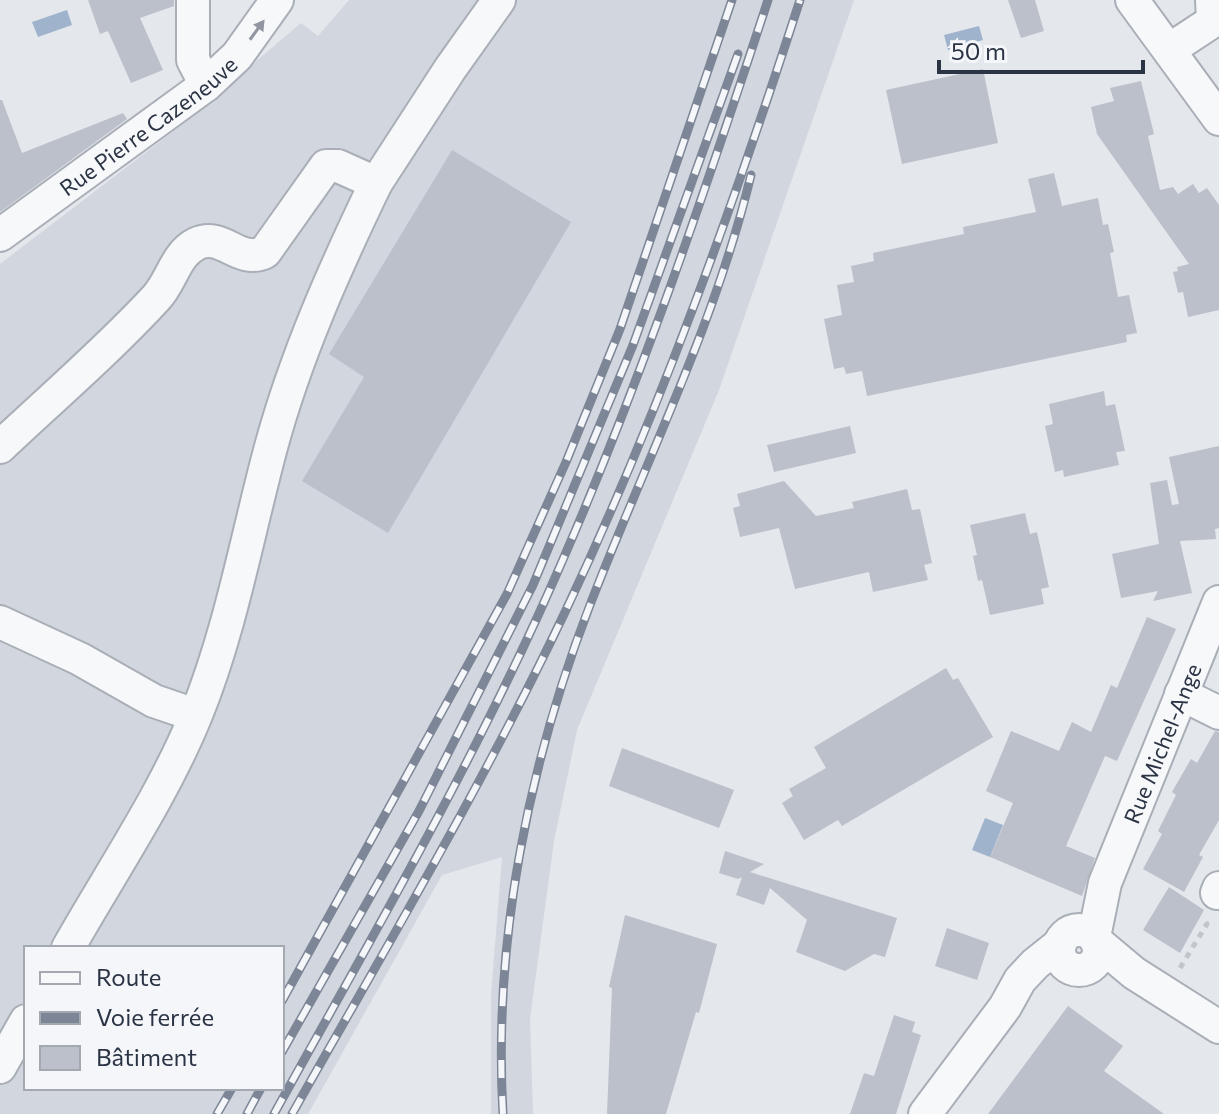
<svg xmlns="http://www.w3.org/2000/svg" width="1219" height="1114" viewBox="0 0 1219 1114" font-family="Commissioner,sans-serif">
	<style>
		.built { fill: #d2d6de; fill-rule: evenodd }
		.water { fill: #9fb4cc }
		.building { fill: #bbc0ca }
		.lines { fill: none; stroke-linecap: round; stroke-linejoin: round }
		.minor-casing { stroke: #a9aeb7; stroke-width: 36 }
		.path { stroke: #c2c5cb; stroke-width: 5; stroke-dasharray: 6 6; stroke-linecap: butt }
		.minor { stroke: #f7f8fa; stroke-width: 32 }
		.rail-casing { stroke: #7d8696; stroke-width: 9 }
		.rail { stroke: #f4f6f9; stroke-width: 6; stroke-dasharray: 18; stroke-linecap: butt }
		.oneway { fill: #9196a0 }
		.labels { text-anchor: middle; dominant-baseline: central; stroke-width: 6; stroke-linejoin: round; paint-order: stroke }
		.street-label { font-size: 22px; fill: #2b3445; stroke: #f4f6f9 }
	</style>
	<rect width="100%" height="100%" fill="#e4e7ec"/>
	<path class="built" d="M349,0H854L719,390L577,730L554,841L530,1019L533,1114H491V996L502,857L442,875L308,1114H0V264L179,127L301,23L318,36ZM26,948H282V1088H26Z"/>
	<g class="water">
		<polygon points="67,10 72,25 38,37 32,22"/>
		<polygon points="979,26 983,40 948,50 944,35"/>
		<polygon points="985,818 1003,825 990,857 972,850"/>
	</g>
	<g class="building">
		<polygon points="88,0 174,0 174,6 140,18 163,70 131,83 108,31 100,34"/>
		<polygon points="1008,0 1035,0 1044,31 1021,38"/>
		<polygon points="983,69 998,143 902,164 886,90"/>
		<polygon points="1141,81 1154,134 1148,136 1160,190 1173,187 1178,194 1193,184 1199,193 1207,188 1219,205 1219,310 1188,317 1183,292 1178,293 1173,272 1178,271 1177,267 1189,264 1097,134 1091,107 1114,101 1110,88"/>
		<polygon points="0,100 2,100 22,153 123,113 127,119 0,212"/>
		<polygon points="452,150 571,222 388,533 302,481 364,377 329,354"/>
		<polygon points="1054,173 1062,206 1098,198 1103,225 1108,224 1114,252 1110,253 1118,297 1129,295 1137,333 1126,335 1127,342 867,396 862,371 846,374 844,367 834,369 824,319 842,315 837,285 854,282 851,266 874,261 873,253 964,234 963,227 1036,212 1028,179"/>
		<polygon points="1104,391 1106,406 1115,404 1125,451 1116,452 1119,465 1064,477 1063,470 1055,472 1045,426 1053,424 1049,404"/>
		<polygon points="850,426 856,453 774,472 767,445"/>
		<polygon points="1219,446 1219,528 1215,529 1216,539 1180,541 1192,593 1153,601 1158,591 1121,598 1112,554 1159,544 1150,483 1167,480 1172,505 1179,504 1169,457"/>
		<polygon points="784,481 816,516 854,508 852,502 907,489 912,510 920,509 932,563 924,565 928,580 873,592 869,572 795,589 779,528 740,537 733,508 740,506 737,494"/>
		<polygon points="1025,513 1030,534 1037,532 1049,587 1041,589 1044,604 990,615 982,580 978,581 973,556 977,555 970,525"/>
		<polygon points="1147,617 1176,629 1117,761 1105,756 1066,846 1095,858 1082,896 990,857 1013,803 986,791 1011,731 1059,751 1072,722 1091,732 1111,685 1117,688"/>
		<polygon points="946,668 953,680 958,678 993,737 842,826 838,820 804,840 782,803 793,796 789,789 826,768 814,747"/>
		<polygon points="1215,731 1219,732 1219,820 1199,855 1203,857 1184,892 1143,869 1162,834 1158,831 1176,795 1172,792 1191,759 1197,763"/>
		<polygon points="622,748 734,790 719,828 609,786"/>
		<polygon points="725,851 764,864 750,872 897,918 885,957 874,954 845,971 796,952 807,920 770,888 764,905 736,895 742,877 738,879 719,873"/>
		<polygon points="1169,887 1204,910 1180,953 1143,930"/>
		<polygon points="625,915 717,944 699,1013 696,1012 666,1114 607,1114 612,988 609,987"/>
		<polygon points="947,928 989,943 977,980 935,966"/>
		<polygon points="1068,1006 1123,1046 1104,1071 1164,1114 988,1114"/>
		<polygon points="894,1015 915,1022 912,1032 921,1035 896,1114 850,1114 864,1073 874,1076"/>
	</g>
	<g class="lines">
		<defs>
			<g id="minor">
				<polyline points="193,0 193,60 206,85"/>
				<polyline points="1132,0 1219,119"/>
				<polyline points="1169,50 1213,21 1212,0"/>
				<path id="s1" d="M0,235L206,85L237,56L277,0"/>
				<path d="M0,447C52,398 108,350 156,298C172,281 175,255 196,244C223,231 238,265 265,252L326,166H338L376,183L450,69L499,0"/>
				<polyline points="0,622 80,659 154,701 195,715"/>
				<polyline points="1181,694 1219,713"/>
				<polyline points="1217,893 1219,888"/>
				<circle cx="1079" cy="950" r="20"/>
				<path id="s2" d="M1094,937L1105,883L1219,602"/>
				<polyline points="1097,942 1134,973 1219,1027"/>
				<path d="M68,948C111,872 163,796 196,715C231,629 247,536 271,447C296,355 335,268 376,183"/>
				<polyline points="0,1067 26,1021"/>
				<polyline points="925,1114 1005,1007 1020,980 1035,964 1060,944"/>
			</g>
		</defs>
		<use href="#minor" class="minor-casing"/>
		<polyline class="path" points="1180,968 1207,924 1204,919"/>
		<use href="#minor" class="minor"/>
		<defs>
			<g id="rail">
				<polyline points="282,1001 507,594 566,462 620,329 732,0"/>
				<polyline points="282,1052 419,811 533,585 633,345 738,54"/>
				<polyline points="217,1114 232,1088"/>
				<polyline points="247,1114 261,1088"/>
				<path d="M274,1114C364,951 458,790 536,620C628,419 699,210 768,0"/>
				<path d="M292,1114C386,947 484,783 566,610C659,413 733,207 800,0"/>
				<path d="M503,1114C493,941 528,766 590,605C645,462 715,325 751,175"/>
			</g>
		</defs>
		<use href="#rail" class="rail-casing"/>
		<use href="#rail" class="rail"/>
	</g>
	<defs><path id="oneway-solid" d="M-6-.8H1V-3.2L6.5 0L1 3.2V.8H-6Z" transform="scale(2)"/></defs>
	<use class="oneway" href="#oneway-solid" transform="translate(257 30) rotate(-54)"/>
	<g class="labels">
		<g class="street-label">
			<text stroke="none"><textPath href="#s1" startOffset="184">Rue Pierre Cazeneuve</textPath></text>
			<text stroke="none"><textPath href="#s2" startOffset="206">Rue Michel-Ange</textPath></text>
		</g>
	</g>
	<rect x="24" y="946" width="260" height="144" fill="#f4f6f9" stroke="#a4a8b1" stroke-width="2"/>
	<rect x="40" y="972" width="40" height="12" fill="#f7f8fa" stroke="#a4a8b1" stroke-width="2"/>
	<text x="96" y="986" font-size="24" fill="#2b3445">Route</text>
	<rect x="40" y="1012" width="40" height="12" fill="#7d8696" stroke="#a4a8b1" stroke-width="2"/>
	<text x="96" y="1026" font-size="24" fill="#2b3445">Voie ferrée</text>
	<rect x="40" y="1046" width="40" height="24" fill="#bbc0ca" stroke="#a4a8b1" stroke-width="2"/>
	<text x="96" y="1066" font-size="24" fill="#2b3445">Bâtiment</text>
	<path d="M939 60v12h204v-12" fill="none" stroke="#2b3445" stroke-width="4"/>
	<text x="951" y="60" font-size="24" fill="#2b3445" stroke="#f4f6f9" stroke-width="6" paint-order="stroke">50 m</text>
</svg>
